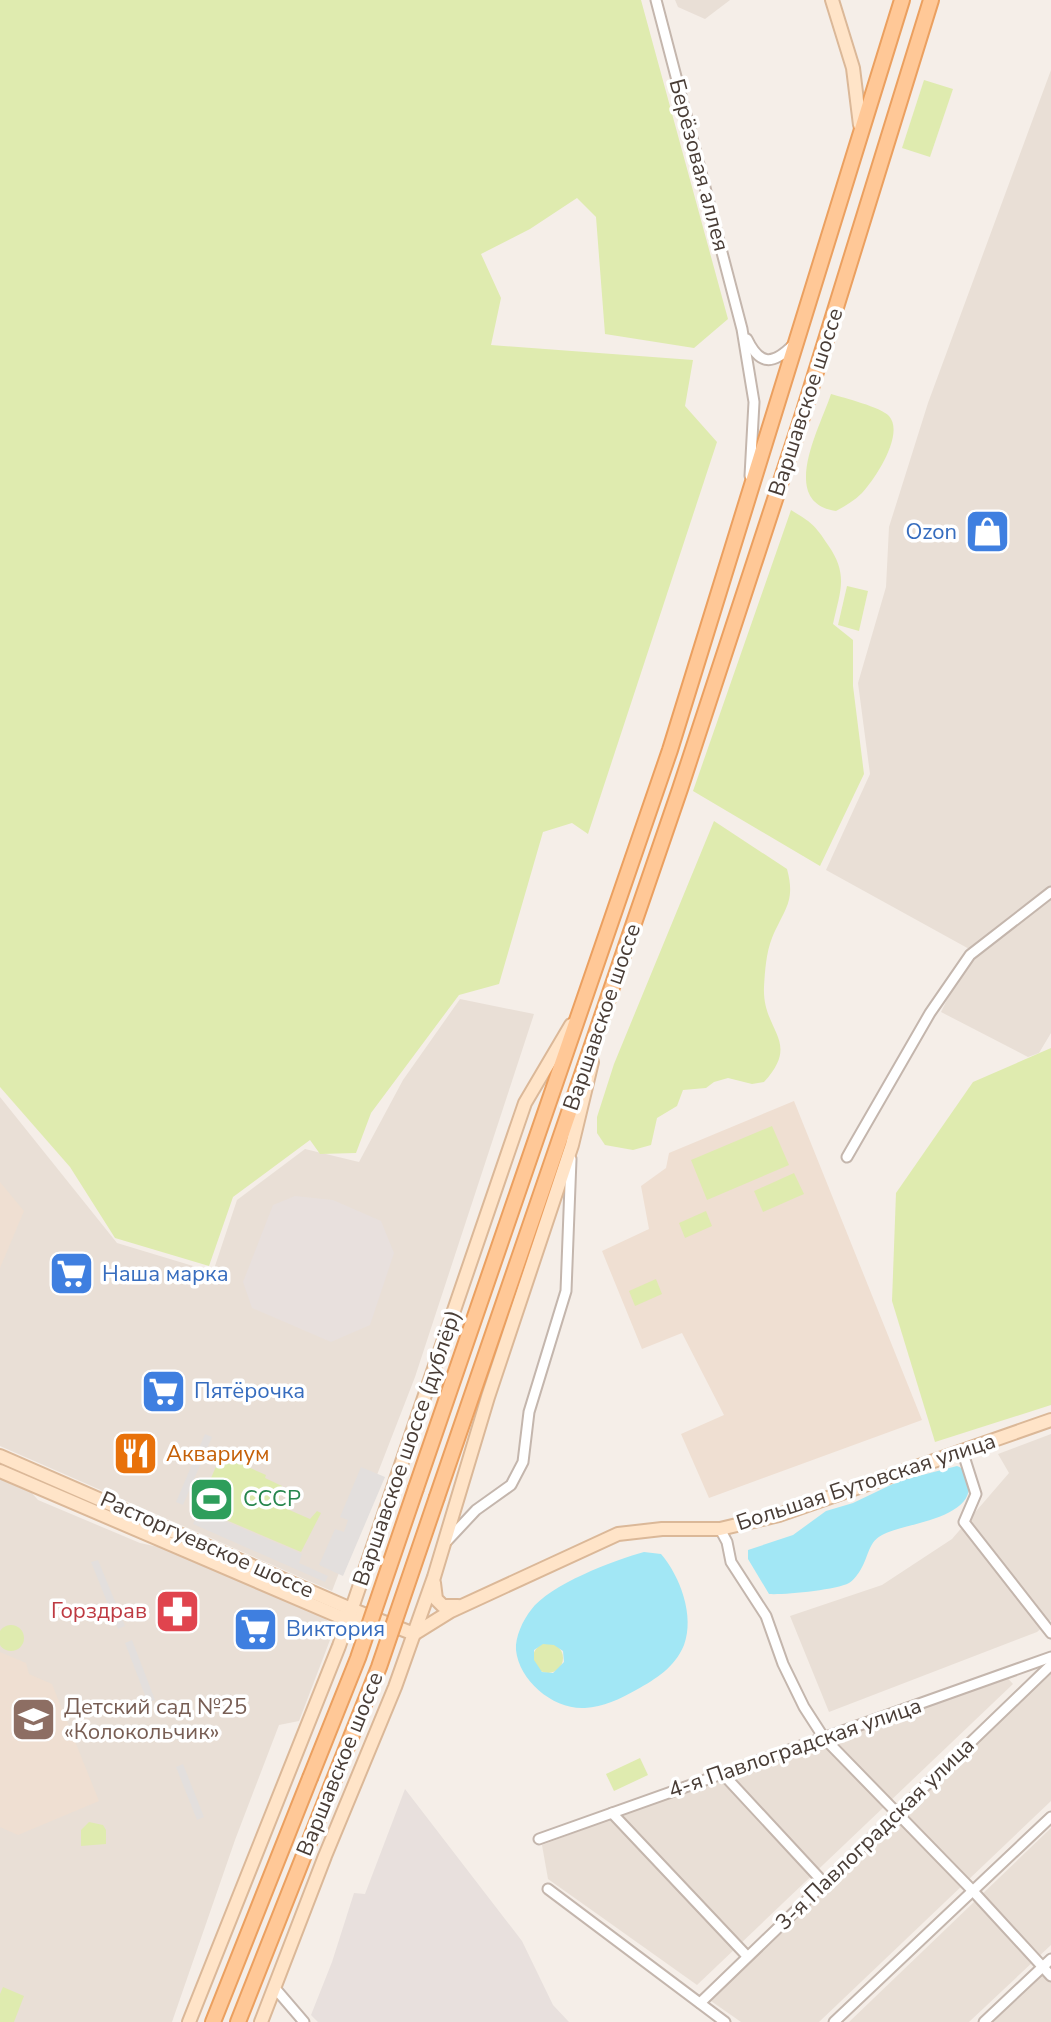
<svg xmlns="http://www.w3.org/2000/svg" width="1051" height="2022" viewBox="0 0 1051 2022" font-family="'Nunito Sans',sans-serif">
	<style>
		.residential { fill: #e9dfd6 }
		.industrial { fill: #e8e0dd }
		.education { fill: #efdfd2 }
		.green { fill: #dfebaf }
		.parking { fill: #e3dfdd }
		.water { fill: #a2e7f5; fill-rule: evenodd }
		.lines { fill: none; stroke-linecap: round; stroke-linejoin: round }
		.street-casing { stroke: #c4b6ad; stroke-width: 13 }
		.secondary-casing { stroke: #dbb898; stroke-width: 16 }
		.primary-casing { stroke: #eba060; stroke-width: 18 }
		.street { stroke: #fff; stroke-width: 9 }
		.secondary { stroke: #ffe4c8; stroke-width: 12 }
		.primary { stroke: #ffc897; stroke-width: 14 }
		.primary-bridge-casing { stroke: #eba060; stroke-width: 18; stroke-linecap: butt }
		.primary-bridge { stroke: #ffc897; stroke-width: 14 }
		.labels { text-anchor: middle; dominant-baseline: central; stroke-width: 7; stroke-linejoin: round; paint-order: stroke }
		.street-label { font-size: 22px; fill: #493d36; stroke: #fff }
		.shop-label { font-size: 22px; fill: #366cbe; stroke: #fff; text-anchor: start }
		.food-label { font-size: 22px; fill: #c56008; stroke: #fff; text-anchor: start }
		.leisure-label { font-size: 22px; fill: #27864d; stroke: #fff; text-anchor: start }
		.health-label { font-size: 22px; fill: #be3a42; stroke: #fff; text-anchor: end }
		.education-label { font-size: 22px; fill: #785e54; stroke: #fff; text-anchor: start }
	</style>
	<rect width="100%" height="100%" fill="#f5eee8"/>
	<g class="residential">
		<polygon points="675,0 730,0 705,19 678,7"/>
		<polygon points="1051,70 1051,1033 1039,1053 1028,1057 941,1012 971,950 826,870 870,774 858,683 886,587 889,527 928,403"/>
		<polygon points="460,999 534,1014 415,1377 332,1591 0,1446 0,1097 117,1243 213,1272 237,1200 305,1149 359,1162 403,1080"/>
		<polygon points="1051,1434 1051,1620 1037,1632 829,1712 790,1616 882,1585 952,1539 1009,1473 998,1454"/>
		<polygon points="0,1479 30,1491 38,1500 140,1543 163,1548 322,1616 335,1627 299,1721 279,1725 235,1840 172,2022 0,2022"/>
		<polygon points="1051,1669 1051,1801 819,2022 741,2022 711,2001"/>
		<polygon points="1002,1672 1013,1684 697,1985 548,1879 542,1845"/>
		<polygon points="1051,1828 1051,1945 969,2022 849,2022"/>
		<polygon points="1051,1965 1051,2022 990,2022"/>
	</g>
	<g class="industrial">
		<polygon points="295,1196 333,1200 381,1221 394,1253 370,1325 331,1342 252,1308 243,1282 273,1205"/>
		<polygon points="405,1789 522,1941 553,2005 569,2022 318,2022 311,2015 332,1962 354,1893 365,1894"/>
	</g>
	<g class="education">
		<polygon points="794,1101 922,1420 709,1498 681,1434 724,1415 682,1333 642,1349 602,1251 649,1229 641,1186 666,1168 669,1153"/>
		<polygon points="0,1182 24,1211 0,1268"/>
		<polygon points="0,1652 26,1663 29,1674 52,1684 99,1801 18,1835 0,1827"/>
	</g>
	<g class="green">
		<polygon points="0,0 641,0 728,319 694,348 605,334 596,217 577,198 530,229 481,254 501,298 491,345 693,360 685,406 717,442 588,834 572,823 543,832 499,984 459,995 371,1113 356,1153 320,1154 310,1140 233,1197 209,1266 115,1238 70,1167 0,1087"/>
		<polygon points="924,80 953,89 930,157 902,148"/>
		<path d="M831,394C844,398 881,407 889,416C905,434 875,479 862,493C854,501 845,506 836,511C778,502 820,428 831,394Z"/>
		<path d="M791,510C811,522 815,525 828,545C849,575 840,591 833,624L853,640V686L864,774L820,866L693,791Z"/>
		<polygon points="847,586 868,591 859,631 838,625"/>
		<path d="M714,821L787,869C796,902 784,909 772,938C766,953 765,971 764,987C762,1032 802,1040 764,1082L752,1084L728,1078L714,1082L706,1088L683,1090L677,1106L657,1118L651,1145L633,1150L605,1145L597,1133V1117L614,1064Z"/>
		<polygon points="1051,1048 1051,1405 935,1442 892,1301 896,1193 973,1082"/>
		<polygon points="772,1126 789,1165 707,1200 691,1160"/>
		<polygon points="794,1173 804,1194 763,1212 754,1191"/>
		<polygon points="706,1211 712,1226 685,1238 679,1223"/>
		<polygon points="656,1279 662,1294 635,1306 629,1291"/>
		<polygon points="221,1455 266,1475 265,1478 282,1486 278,1505 310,1519 317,1511 321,1513 301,1552 198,1508"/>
		<circle cx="11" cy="1638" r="13"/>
		<circle cx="548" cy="1658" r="15"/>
		<polygon points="640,1758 648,1775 614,1791 606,1774"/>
		<polygon points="89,1822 103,1825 106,1830 106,1844 81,1846 81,1830"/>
		<polygon points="3,1987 24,1996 14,2022 0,2022 0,1994"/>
	</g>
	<g class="parking">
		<polygon points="205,1434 212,1437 183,1505 176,1502"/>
		<polygon points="361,1467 385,1477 343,1576 319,1565 335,1529 344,1532 348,1520 340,1517"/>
		<polygon points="199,1510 302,1554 299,1563 328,1576 325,1582 193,1524"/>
		<polygon points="98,1560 125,1626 118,1629 91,1562"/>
		<polygon points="132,1640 155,1700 148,1703 125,1643"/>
		<polygon points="183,1764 204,1817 197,1820 176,1767"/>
	</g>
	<g class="water">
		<path d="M957,1466C964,1469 966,1471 968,1479C979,1518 906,1523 884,1534C868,1541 869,1556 861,1569C858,1574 854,1580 849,1583C836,1590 784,1595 769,1594L748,1559V1550L793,1535L826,1511L853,1503L899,1481Z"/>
		<path d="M644,1552L661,1554C680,1576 695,1616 684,1645C675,1667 656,1679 636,1690C620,1699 603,1707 585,1708C554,1710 519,1681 516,1650C515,1637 523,1620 531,1610C549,1585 614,1560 644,1552ZM543,1644L554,1645L563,1651L564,1662L553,1673L542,1672L534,1660V1650Z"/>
	</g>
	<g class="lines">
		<defs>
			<g id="street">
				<polyline points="656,0 742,329 754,402 750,476"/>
				<path d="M747,339C760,366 773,365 793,345"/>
				<polyline points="847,1157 930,1013 970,955 1051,892"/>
				<polyline points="962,1450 976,1494 964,1522 1051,1633"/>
				<polyline points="720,1529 727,1542 731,1562 766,1616 783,1664 804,1707 824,1738 972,1890 1051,1976"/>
				<polyline points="447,1541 476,1510 511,1485 523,1462 529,1412 566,1291 571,1159"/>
				<polyline points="722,1773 824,1883"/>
				<polyline points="612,1813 747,1956"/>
				<polyline points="539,1839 1051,1657"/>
				<polyline points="548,1889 725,2022"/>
				<polyline points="274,1987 304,2022"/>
				<polyline points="700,2003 1051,1665"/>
				<polyline points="834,2022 1051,1817"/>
				<polyline points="984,2022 1051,1959"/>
			</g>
			<g id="secondary">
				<polyline points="832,0 853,68 860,125"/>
				<polyline points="0,1456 351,1609 414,1634"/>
				<polyline points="0,1471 338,1616 375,1626"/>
				<polyline points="434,1583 436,1599 443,1606 458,1606"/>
				<polyline points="414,1634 451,1611 618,1534 662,1529 720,1529 779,1515 1051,1420"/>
				<polyline points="189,2022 339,1646 525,1103 571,1025"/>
				<polyline points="261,2022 325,1856 395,1687 434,1577 488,1397 572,1145 592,1062"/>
			</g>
			<g id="primary">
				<polyline points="416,1488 670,750 902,0"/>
				<polyline points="437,1497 680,789 803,414 931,0"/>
				<polyline points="213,2022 310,1778"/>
				<polyline points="238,2022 331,1787"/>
			</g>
		</defs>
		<use href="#street" class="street-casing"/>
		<use href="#secondary" class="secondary-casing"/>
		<use href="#primary" class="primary-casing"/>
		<use href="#street" class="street"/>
		<use href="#secondary" class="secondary"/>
		<use href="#primary" class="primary"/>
		<defs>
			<g id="primary-bridge">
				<polyline points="310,1778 358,1658 416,1488"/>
				<polyline points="331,1787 379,1667 437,1497"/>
			</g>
		</defs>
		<use href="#primary-bridge" class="primary-bridge-casing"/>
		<use href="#primary-bridge" class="primary-bridge"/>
	</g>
	<defs>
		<symbol id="shop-square" viewBox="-11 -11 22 22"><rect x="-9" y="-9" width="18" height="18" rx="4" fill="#3f7fe0" stroke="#fff"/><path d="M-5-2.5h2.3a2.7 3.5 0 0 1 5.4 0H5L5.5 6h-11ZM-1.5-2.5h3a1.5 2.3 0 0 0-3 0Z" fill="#fff"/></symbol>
		<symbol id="supermarket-square" viewBox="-11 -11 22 22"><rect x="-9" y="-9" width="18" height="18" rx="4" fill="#3f7fe0" stroke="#fff"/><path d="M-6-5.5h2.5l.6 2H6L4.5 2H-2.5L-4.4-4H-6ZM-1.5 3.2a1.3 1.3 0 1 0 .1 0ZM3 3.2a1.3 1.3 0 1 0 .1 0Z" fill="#fff"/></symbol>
		<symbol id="restaurant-square" viewBox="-11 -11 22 22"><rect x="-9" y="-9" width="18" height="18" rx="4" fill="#e8710a" stroke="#fff"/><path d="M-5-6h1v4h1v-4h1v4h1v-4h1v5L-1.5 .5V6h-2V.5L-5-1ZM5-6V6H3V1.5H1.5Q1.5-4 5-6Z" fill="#fff"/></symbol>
		<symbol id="stadium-square" viewBox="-11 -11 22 22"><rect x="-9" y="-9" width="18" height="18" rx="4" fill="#2e9e5b" stroke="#fff"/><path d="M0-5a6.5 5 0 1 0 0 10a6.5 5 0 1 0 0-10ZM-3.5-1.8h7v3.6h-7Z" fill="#fff"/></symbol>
		<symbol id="pharmacy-square" viewBox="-11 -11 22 22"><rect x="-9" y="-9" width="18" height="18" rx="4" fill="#e0444e" stroke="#fff"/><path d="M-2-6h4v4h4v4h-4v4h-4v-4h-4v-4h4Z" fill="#fff"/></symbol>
		<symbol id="school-square" viewBox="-11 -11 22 22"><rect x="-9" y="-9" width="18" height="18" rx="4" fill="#8d6e63" stroke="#fff"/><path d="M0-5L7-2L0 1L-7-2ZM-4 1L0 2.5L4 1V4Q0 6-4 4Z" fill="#fff"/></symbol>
	</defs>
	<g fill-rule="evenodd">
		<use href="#shop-square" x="962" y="506" width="51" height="51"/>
		<use href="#supermarket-square" x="46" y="1248" width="51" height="51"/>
		<use href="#supermarket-square" x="138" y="1366" width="51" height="51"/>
		<use href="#restaurant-square" x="110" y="1428" width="51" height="51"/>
		<use href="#stadium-square" x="186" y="1474" width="51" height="51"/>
		<use href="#pharmacy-square" x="152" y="1586" width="51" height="51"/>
		<use href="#supermarket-square" x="230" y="1604" width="51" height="51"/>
		<use href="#school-square" x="8" y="1694" width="51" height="51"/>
	</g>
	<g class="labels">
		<g class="street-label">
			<text transform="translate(699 165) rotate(75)">Берёзовая аллея</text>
			<text transform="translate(806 402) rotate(-72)">Варшавское шоссе</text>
			<text transform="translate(602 1017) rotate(-71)">Варшавское шоссе</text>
			<text transform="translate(407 1448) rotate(-71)">Варшавское шоссе (дублёр)</text>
			<text transform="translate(866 1482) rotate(-18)">Большая Бутовская улица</text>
			<text transform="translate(207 1545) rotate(24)">Расторгуевское шоссе</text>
			<text transform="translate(795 1748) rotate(-19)">4-я Павлоградская улица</text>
			<text transform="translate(340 1764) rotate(-68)">Варшавское шоссе</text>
			<text transform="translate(875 1834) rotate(-44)">3-я Павлоградская улица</text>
		</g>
		<g class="shop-label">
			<text x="957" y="532" text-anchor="end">Ozon</text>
			<text x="102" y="1274">Наша марка</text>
			<text x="194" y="1391">Пятёрочка</text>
			<text x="286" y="1629">Виктория</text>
		</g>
		<g class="food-label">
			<text x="166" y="1454">Аквариум</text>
		</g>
		<g class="leisure-label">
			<text x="243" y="1499">СССР</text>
		</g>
		<g class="health-label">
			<text x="147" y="1611">Горздрав</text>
		</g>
		<g class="education-label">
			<text x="64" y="1707">Детский сад №25<tspan x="64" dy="25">«Колокольчик»</tspan></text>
		</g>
	</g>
</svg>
